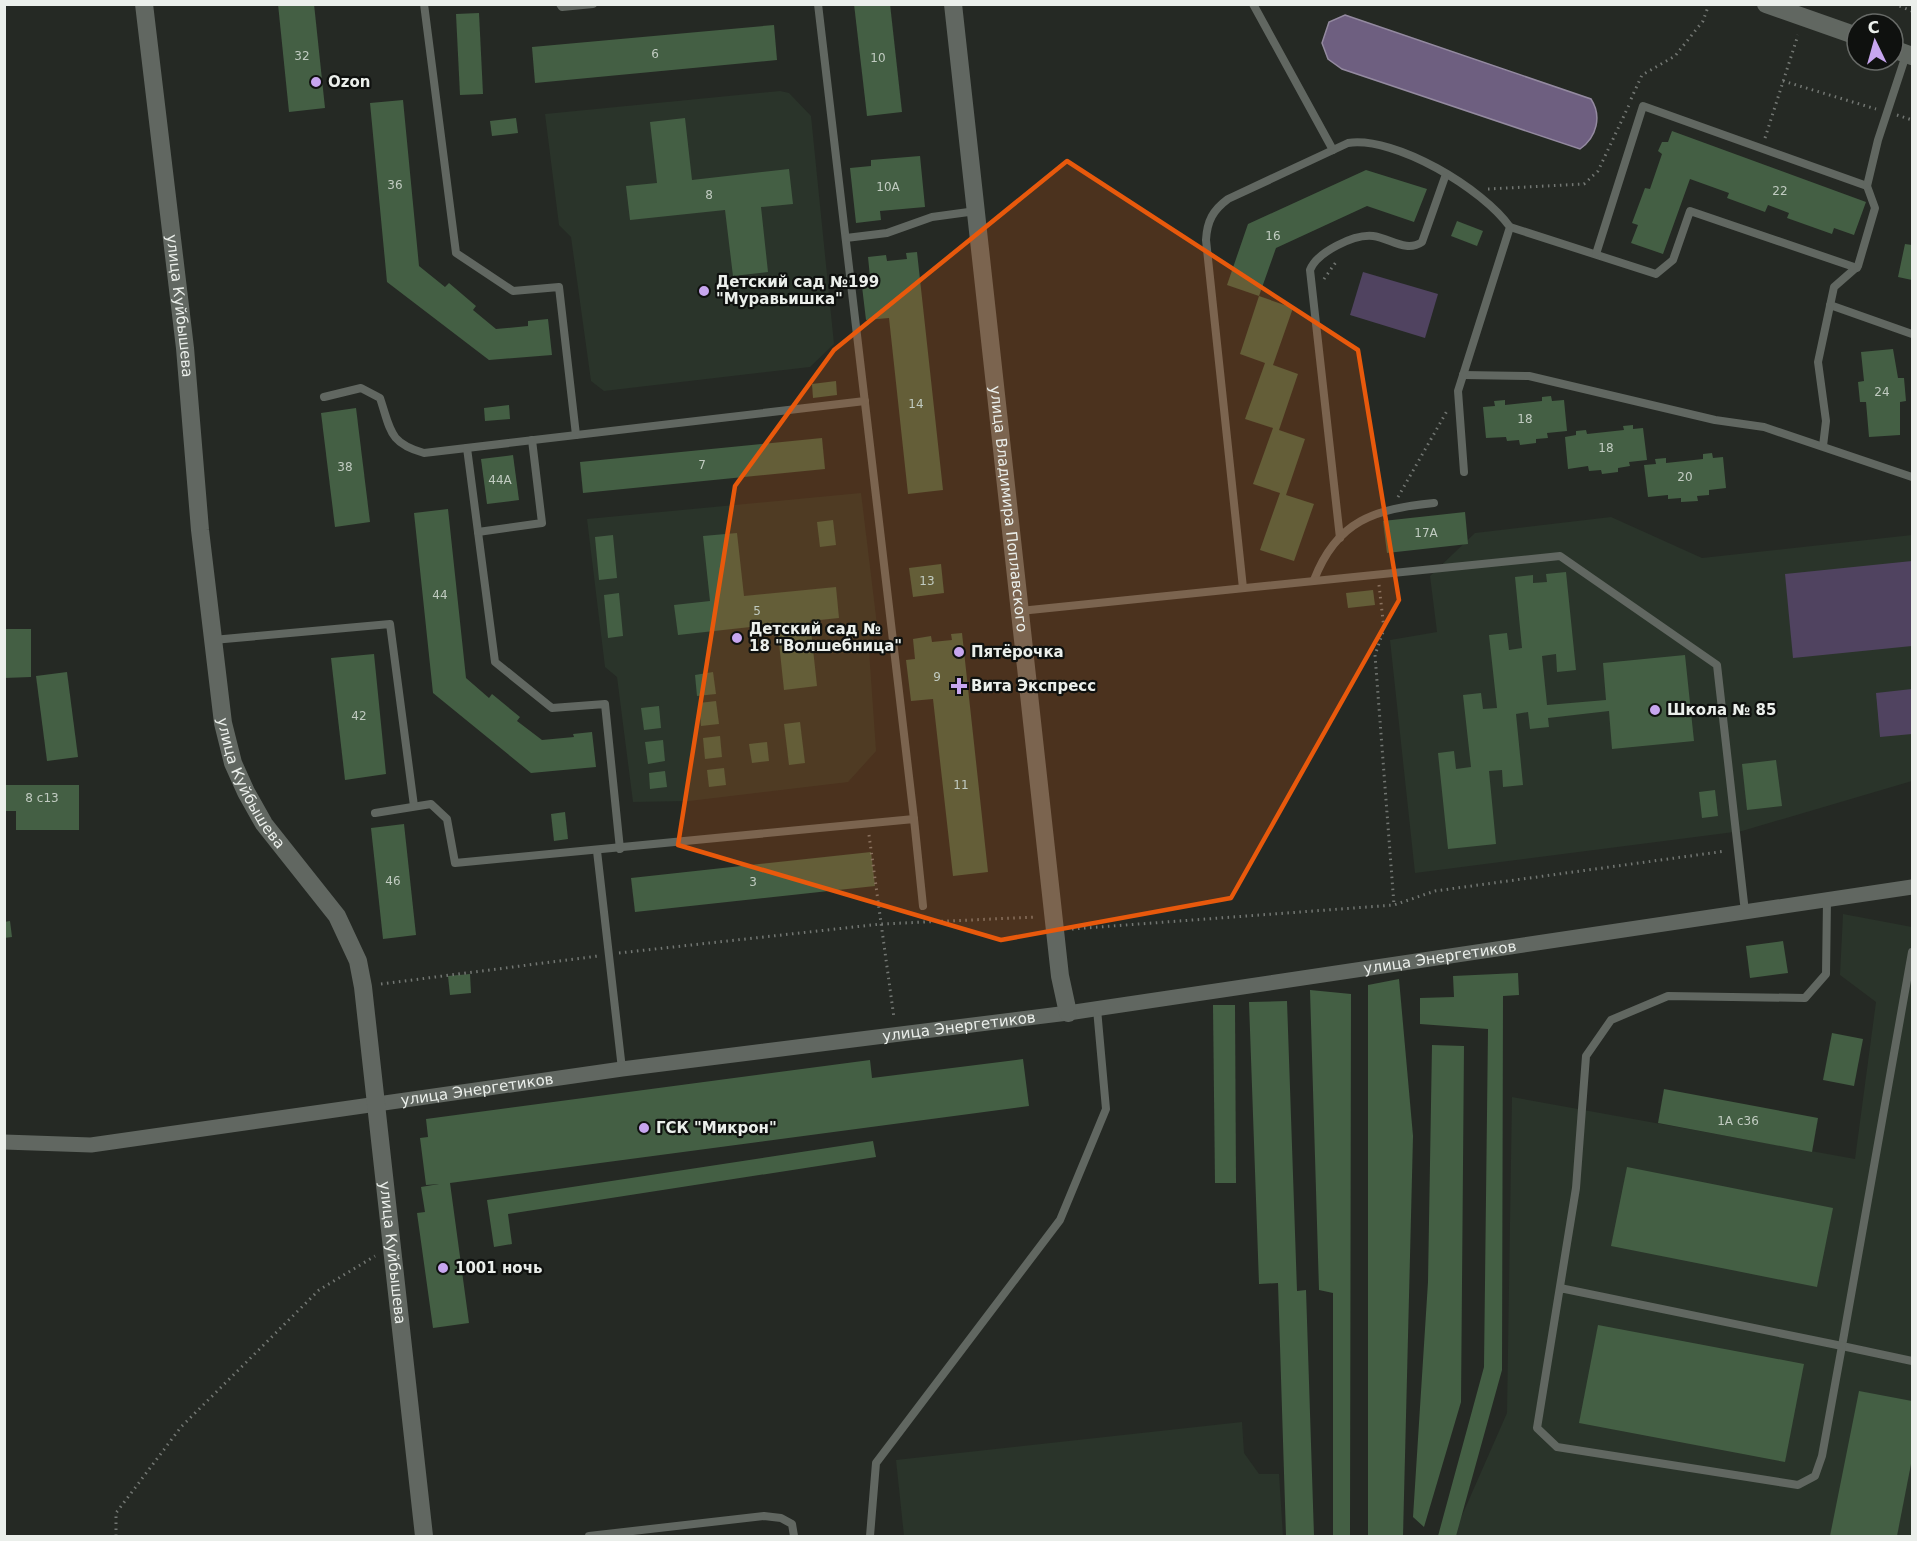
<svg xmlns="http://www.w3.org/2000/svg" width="1917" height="1541" viewBox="0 0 1917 1541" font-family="'DejaVu Sans',sans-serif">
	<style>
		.built { fill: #2a342a }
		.green { fill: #504360 }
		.water { fill: #6e5f80; stroke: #948aa0; stroke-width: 1.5 }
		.building { fill: #445f44 }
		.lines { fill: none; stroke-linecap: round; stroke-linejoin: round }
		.path { stroke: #737773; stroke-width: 3; stroke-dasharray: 1.5 4.5; stroke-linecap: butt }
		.service { stroke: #616761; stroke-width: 8 }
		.minor { stroke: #616761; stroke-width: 15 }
		.tertiary { stroke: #616761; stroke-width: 18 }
		.secondary { stroke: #616761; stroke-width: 18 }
		.marked { fill: #e8590c; fill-opacity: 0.2; stroke: #e8590c; stroke-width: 4.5; stroke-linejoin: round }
		.poi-dot { fill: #c7a6ef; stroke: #0f110f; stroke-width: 2 }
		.labels { text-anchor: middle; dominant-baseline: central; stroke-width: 4.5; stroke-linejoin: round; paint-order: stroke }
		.number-label { font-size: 12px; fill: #c1cbc1 }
		.poi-label { font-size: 15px; font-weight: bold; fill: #ebefeb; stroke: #0f110f; text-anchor: start }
		.street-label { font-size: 15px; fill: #ebefeb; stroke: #0f110f }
	</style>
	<rect width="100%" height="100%" fill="#252924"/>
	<g class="built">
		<polygon points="780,91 789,93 811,116 834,344 810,367 604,391 591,381 571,237 559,225 545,114"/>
		<polygon points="861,493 877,625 869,651 876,751 848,782 689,801 633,802 617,677 605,667 587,519"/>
		<polygon points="1611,517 1702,558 1912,535 1912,781 1742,831 1415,873 1390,640 1437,632 1430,576 1475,533"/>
		<polygon points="1843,914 1912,927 1912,1536 1453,1536 1507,1413 1512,1097 1855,1159 1876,1002 1840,975"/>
		<polygon points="1242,1422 1244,1453 1259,1474 1279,1474 1283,1536 904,1536 896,1460"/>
	</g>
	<g class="green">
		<polygon points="1363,272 1438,294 1425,338 1350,315"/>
		<polygon points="1912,561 1912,646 1793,658 1785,574"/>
		<polygon points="1912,689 1912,734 1880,737 1876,693"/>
	</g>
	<path class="water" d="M1345,15L1591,99C1602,116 1597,137 1580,149L1342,69L1328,59L1322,43L1329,22Z"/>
	<g class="building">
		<polygon points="278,4 314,4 325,108 289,112"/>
		<polygon points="854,4 890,4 902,112 867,116"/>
		<polygon points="479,13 483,94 460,95 456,14"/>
		<polygon points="774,25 777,60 535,83 532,47"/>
		<polygon points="403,100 419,266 445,287 449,283 476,306 473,310 496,329 528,326 528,321 548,319 552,355 489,360 387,282 370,103"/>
		<polygon points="516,118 518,133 492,136 490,121"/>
		<polygon points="685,118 692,180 789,169 793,204 761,207 768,272 733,276 725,210 630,220 626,186 657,183 650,122"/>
		<polygon points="1672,131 1866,202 1854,235 1834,228 1832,234 1787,218 1789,213 1768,205 1765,212 1727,198 1729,193 1690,179 1663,254 1631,243 1638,225 1632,223 1645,188 1650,189 1662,154 1658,151 1662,142 1668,142"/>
		<polygon points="920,156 925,207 880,211 881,220 856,223 850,168 871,166 871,160"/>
		<polygon points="1366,170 1427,189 1414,222 1367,206 1276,248 1259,296 1227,285 1248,224"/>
		<polygon points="1457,221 1483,231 1477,246 1451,236"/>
		<polygon points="1905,244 1912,245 1912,280 1898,277"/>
		<polygon points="917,252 943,490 908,494 889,318 866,320 861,278 870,277 868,257 886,255 887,261 907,259 906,253"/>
		<polygon points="1259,296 1293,308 1273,365 1298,374 1279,430 1305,439 1286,495 1314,504 1294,561 1260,550 1280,493 1253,484 1273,428 1245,419 1265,363 1240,354"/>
		<polygon points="1893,349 1898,378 1904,378 1906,401 1900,402 1900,435 1869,437 1866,402 1860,402 1858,382 1864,381 1861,352"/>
		<polygon points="836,381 837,395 813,398 812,384"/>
		<polygon points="1551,396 1552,401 1564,400 1567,431 1547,433 1548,438 1536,439 1536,443 1520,445 1519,440 1507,441 1506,437 1486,438 1483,407 1495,406 1494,401 1505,400 1505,405 1542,401 1542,397"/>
		<polygon points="509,405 510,419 485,421 484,408"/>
		<polygon points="356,408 370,522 335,527 321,413"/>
		<polygon points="1633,425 1633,429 1643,428 1647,460 1629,462 1630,466 1618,468 1618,472 1602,474 1601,470 1589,471 1588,466 1568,469 1565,437 1576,435 1576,431 1586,430 1587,434 1624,430 1623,426"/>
		<polygon points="822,438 825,469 583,493 580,462"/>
		<polygon points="1712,453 1713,458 1723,457 1726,488 1709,490 1709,495 1697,496 1698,501 1681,502 1681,498 1668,499 1668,495 1648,497 1644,465 1656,464 1655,459 1666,458 1666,463 1703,459 1703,454"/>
		<polygon points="513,455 519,500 487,504 481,459"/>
		<polygon points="448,509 466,678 489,698 492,694 520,717 517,721 542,740 574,737 573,734 592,732 596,767 531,773 433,693 414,513"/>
		<polygon points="1465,512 1468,544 1387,553 1383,521"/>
		<polygon points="833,520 836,545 820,547 817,522"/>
		<polygon points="737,533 744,596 836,587 839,618 810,621 817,686 784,690 777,624 678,635 674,605 710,601 703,536"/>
		<polygon points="613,535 617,578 599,580 595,537"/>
		<polygon points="941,564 944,593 913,597 909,568"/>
		<polygon points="1566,572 1576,670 1557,672 1556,654 1542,656 1547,705 1606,700 1603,663 1685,655 1694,741 1612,749 1609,711 1548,718 1549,727 1530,729 1528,712 1516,714 1523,785 1503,787 1502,770 1489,771 1496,844 1448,849 1438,753 1454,751 1456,769 1471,767 1463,695 1481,693 1483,709 1497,708 1489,635 1507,633 1509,650 1522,648 1515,577 1533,575 1533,583 1547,582 1546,574"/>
		<polygon points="1373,590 1375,605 1348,608 1346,593"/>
		<polygon points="619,593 623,636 608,638 604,595"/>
		<polygon points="4,629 31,629 31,677 4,678"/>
		<polygon points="962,633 988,872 953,876 933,699 911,701 906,660 915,659 913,639 931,636 932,642 952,640 951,634"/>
		<polygon points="374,654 386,774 345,780 331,658"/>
		<polygon points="67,672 78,757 47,761 36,676"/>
		<polygon points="713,672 716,694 697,696 695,675"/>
		<polygon points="716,701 719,724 701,726 699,703"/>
		<polygon points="659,706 661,728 644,730 641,708"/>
		<polygon points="800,722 805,763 789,765 784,724"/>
		<polygon points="720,736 722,757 705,759 703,738"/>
		<polygon points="663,740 665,761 648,764 645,742"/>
		<polygon points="767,742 769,761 752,763 749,744"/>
		<polygon points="1776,760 1782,806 1747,810 1742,764"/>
		<polygon points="724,768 726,785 709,787 707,770"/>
		<polygon points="665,771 667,787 650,789 649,773"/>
		<polygon points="4,785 79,785 79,830 16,830 16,811 4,811"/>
		<polygon points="1715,790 1718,816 1702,818 1699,792"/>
		<polygon points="565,812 568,839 554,841 551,814"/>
		<polygon points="404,824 416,935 383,939 371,828"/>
		<polygon points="871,852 875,886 635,912 631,878"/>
		<polygon points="10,921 12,937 4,938 4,922"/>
		<polygon points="1783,941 1788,973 1750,978 1746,946"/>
		<polygon points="1518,973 1519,995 1503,996 1502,1370 1456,1536 1438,1536 1484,1367 1488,1029 1420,1024 1420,998 1454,997 1453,976"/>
		<polygon points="470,974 471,993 450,995 448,976"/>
		<polygon points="1399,979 1413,1136 1403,1536 1368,1536 1368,985"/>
		<polygon points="1310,990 1351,994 1350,1536 1333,1536 1333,1293 1319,1290"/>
		<polygon points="1287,1001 1297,1291 1306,1290 1314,1536 1286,1536 1278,1283 1259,1284 1249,1002"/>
		<polygon points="1213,1005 1235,1005 1236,1183 1215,1183"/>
		<polygon points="1832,1033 1863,1039 1854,1086 1823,1080"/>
		<polygon points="1432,1045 1464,1046 1461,1402 1424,1527 1413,1517 1428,1282"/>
		<polygon points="1023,1059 1029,1106 450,1183 469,1323 433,1328 417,1213 425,1212 421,1187 439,1184 426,1185 420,1138 428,1137 426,1119 870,1060 872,1078"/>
		<polygon points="1664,1089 1818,1118 1812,1152 1658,1123"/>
		<polygon points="873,1141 876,1157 508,1214 512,1244 494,1247 487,1200"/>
		<polygon points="1627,1167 1833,1208 1817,1287 1611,1246"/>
		<polygon points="1598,1325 1804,1364 1785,1462 1579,1423"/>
		<polygon points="1859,1391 1912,1401 1912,1459 1897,1536 1830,1536"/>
	</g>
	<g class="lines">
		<g class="path">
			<polyline points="1894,4 1912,11"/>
			<polyline points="1783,81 1876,109"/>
			<polyline points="1631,99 1642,75 1675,56 1703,21 1709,4"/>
			<polyline points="1897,115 1912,120"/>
			<polyline points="1765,138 1798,35"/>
			<polyline points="1488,189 1584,184 1598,171 1629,105"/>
			<polyline points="1324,279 1336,262"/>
			<polyline points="1398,497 1447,411"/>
			<polyline points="1379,585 1384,629 1375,655 1394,905"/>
			<polyline points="869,835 894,1018"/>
			<polyline points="1072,929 1394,905 1435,891 1726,851"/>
			<polyline points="619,953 881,924 1037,917"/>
			<polyline points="381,984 598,956"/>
			<polyline points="116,1536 116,1513 181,1427 319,1290 375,1256"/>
		</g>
		<g class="service">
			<polyline points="424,4 456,253 513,291 559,287 576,435"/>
			<polyline points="560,4 562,7 593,4"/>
			<polyline points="818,4 914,819"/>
			<polyline points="1253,4 1333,150"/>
			<polyline points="1510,227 1656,274 1673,260 1690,211 1857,268"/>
			<polyline points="846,238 887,233 932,217 976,211"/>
			<polyline points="1596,254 1643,106 1867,186"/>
			<polyline points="1830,305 1912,334"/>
			<polyline points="1463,375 1529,376 1715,420 1764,427 1912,477"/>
			<path d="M324,397L361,388L380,398C391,431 389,443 424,453L865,401"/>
			<polyline points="1823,446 1826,421 1818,362 1834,287 1858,266 1875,208 1867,186 1878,140 1906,55"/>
			<polyline points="467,448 495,662 552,708 605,704 620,849"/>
			<polyline points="478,532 542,523 532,440"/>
			<path d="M1340,538L1310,270C1317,252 1354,234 1373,236C1390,238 1406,253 1422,242L1446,174"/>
			<path d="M1314,580C1337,520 1375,509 1434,503"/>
			<path d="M1243,588L1206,240C1207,221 1213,210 1228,199L1348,143C1396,136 1483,189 1510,227L1458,391L1464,472"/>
			<polyline points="1020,611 1560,556 1717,665 1745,912"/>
			<polyline points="213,640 390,624 414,806"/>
			<polyline points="375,813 431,804 447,819 455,863 914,819 923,906"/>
			<polyline points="597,851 622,1069"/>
			<polyline points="1912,952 1842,1346 1912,1361"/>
			<polyline points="1560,1288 1842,1346 1822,1456 1815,1476 1798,1485 1557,1447 1537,1428 1576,1188 1586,1056 1611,1020 1668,996 1805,998 1826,974 1827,900"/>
			<polyline points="589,1536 764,1516 781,1518 792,1524 794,1536"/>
			<polyline points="870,1536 876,1463 1060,1220 1106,1109 1097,1009"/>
		</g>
		<path class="minor" id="s1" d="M4,1142L91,1145L622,1069L1068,1013L1912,887"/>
		<path class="tertiary" id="s2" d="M953,4L1060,976L1068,1013"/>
		<g class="secondary">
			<path id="s3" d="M144,4L185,348L200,530L223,723L233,763L246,792L264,824L337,916L358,961L363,987L424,1536"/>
			<polyline points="1766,4 1857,36"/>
			<polyline points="1893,49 1912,56"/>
		</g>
	</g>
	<path class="marked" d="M1067,161L1358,350L1399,600L1231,898L1001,940L678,845L735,486L834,350Z"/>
	<g class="poi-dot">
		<circle cx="316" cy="82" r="6"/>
		<circle cx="704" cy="291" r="6"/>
		<circle cx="737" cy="638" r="6"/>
		<circle cx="959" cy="652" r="6"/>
		<path d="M956 677h6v6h6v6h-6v6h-6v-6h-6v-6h6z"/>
		<circle cx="1655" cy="710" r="6"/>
		<circle cx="644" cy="1128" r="6"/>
		<circle cx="443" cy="1268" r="6"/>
	</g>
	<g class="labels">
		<g class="number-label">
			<text x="655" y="54">6</text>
			<text x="302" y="56">32</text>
			<text x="878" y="58">10</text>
			<text x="395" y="185">36</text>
			<text x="888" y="187">10А</text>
			<text x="1780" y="191">22</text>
			<text x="709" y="195">8</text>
			<text x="1273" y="236">16</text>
			<text x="1882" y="392">24</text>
			<text x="916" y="404">14</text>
			<text x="1525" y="419">18</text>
			<text x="1606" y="448">18</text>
			<text x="702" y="465">7</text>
			<text x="345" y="467">38</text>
			<text x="1685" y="477">20</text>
			<text x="500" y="480">44А</text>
			<text x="1426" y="533">17А</text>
			<text x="927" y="581">13</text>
			<text x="440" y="595">44</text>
			<text x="757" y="611">5</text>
			<text x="937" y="677">9</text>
			<text x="359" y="716">42</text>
			<text x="961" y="785">11</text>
			<text x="42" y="798">8 с13</text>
			<text x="393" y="881">46</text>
			<text x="753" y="882">3</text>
			<text x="1738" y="1121">1А с36</text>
		</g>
		<g class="poi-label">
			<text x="328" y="82">Ozon</text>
			<text x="716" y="282">Детский сад №199<tspan x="716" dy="17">"Муравьишка"</tspan></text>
			<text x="749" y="629">Детский сад №<tspan x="749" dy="17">18 "Волшебница"</tspan></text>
			<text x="971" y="652">Пятёрочка</text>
			<text x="971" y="686">Вита Экспресс</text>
			<text x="1667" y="710">Школа № 85</text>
			<text x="656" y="1128">ГСК "Микрон"</text>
			<text x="455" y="1268">1001 ночь</text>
		</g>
		<g class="street-label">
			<text stroke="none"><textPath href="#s3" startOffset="304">улица Куйбышева</textPath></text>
			<text stroke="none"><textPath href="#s2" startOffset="508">улица Владимира Поплавского</textPath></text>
			<text stroke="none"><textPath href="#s3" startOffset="790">улица Куйбышева</textPath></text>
			<text stroke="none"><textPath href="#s1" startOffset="1449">улица Энергетиков</textPath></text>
			<text stroke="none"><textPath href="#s1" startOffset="963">улица Энергетиков</textPath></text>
			<text stroke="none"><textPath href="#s1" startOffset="477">улица Энергетиков</textPath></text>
			<text stroke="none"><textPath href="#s3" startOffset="1294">улица Куйбышева</textPath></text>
		</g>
	</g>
	<rect width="1917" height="1541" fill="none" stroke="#ebefeb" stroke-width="12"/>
	<g transform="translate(1875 42) rotate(355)"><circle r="28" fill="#0f110f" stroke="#676a67" stroke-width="1.5"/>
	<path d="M0-4.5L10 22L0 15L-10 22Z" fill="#c7a6ef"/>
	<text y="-9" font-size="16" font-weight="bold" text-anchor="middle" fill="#ebefeb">С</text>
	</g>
</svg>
